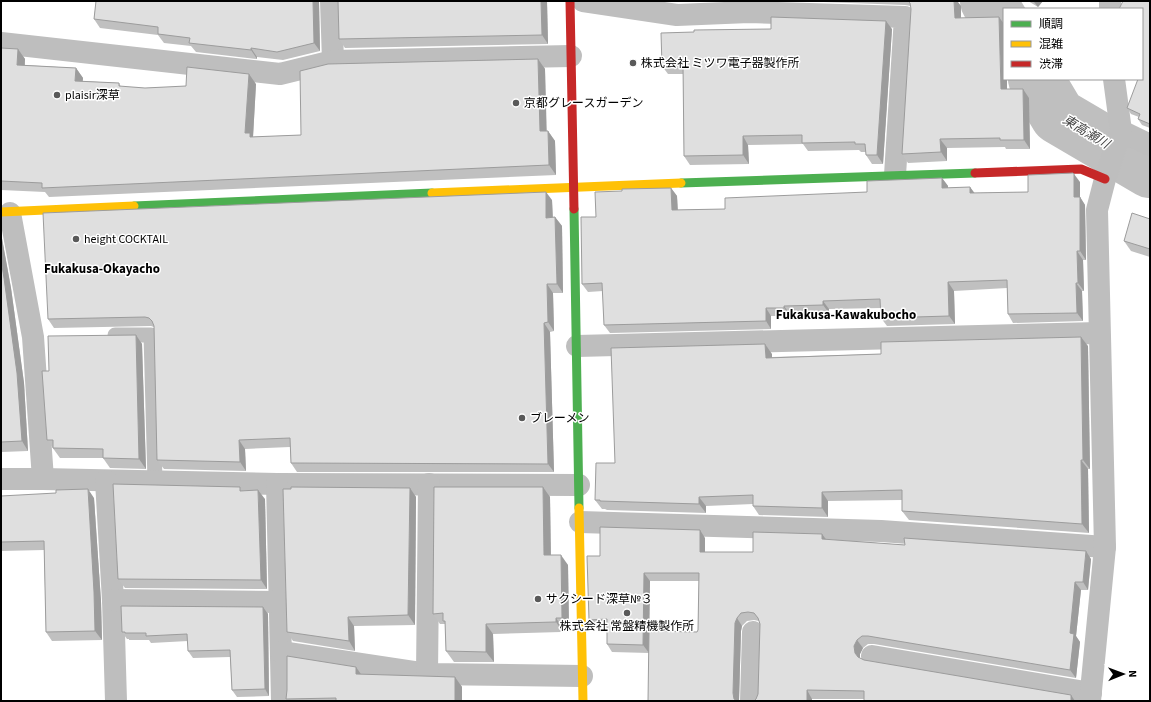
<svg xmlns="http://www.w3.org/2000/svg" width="1151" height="702" viewBox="0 0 1151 702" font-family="'Source Sans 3','Noto Sans JP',sans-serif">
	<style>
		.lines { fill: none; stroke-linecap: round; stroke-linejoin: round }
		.river { stroke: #bfbfbf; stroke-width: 56 }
		.lane { stroke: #bebebe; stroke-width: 15 }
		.street { stroke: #bebebe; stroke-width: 22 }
		.fast { stroke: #4caf50; stroke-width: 9 }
		.slow { stroke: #ffc107; stroke-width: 9 }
		.jam { stroke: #c62828; stroke-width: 9 }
		.wall { fill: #c0c0c0; fill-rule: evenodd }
		.shaded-wall { fill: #9c9c9c }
		.building { fill: #dfdfdf; stroke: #9c9c9c }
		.poi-dot { fill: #595959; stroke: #fff; stroke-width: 1.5 }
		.labels { text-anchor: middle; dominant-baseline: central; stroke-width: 3; stroke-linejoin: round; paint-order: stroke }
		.poi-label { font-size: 12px; fill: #000; stroke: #fff; text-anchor: start }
		.water-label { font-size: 13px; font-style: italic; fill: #444; stroke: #fff }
		.neighbourhood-label { font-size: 13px; font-weight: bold; fill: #000; stroke: #fff }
	</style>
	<rect width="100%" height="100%" fill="#fff"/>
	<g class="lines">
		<g class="river">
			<polyline points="988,1 1004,27"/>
			<polyline points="1036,79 1058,116 1150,170"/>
		</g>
		<polyline class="lane" points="115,335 151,335 155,481"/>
		<g class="street">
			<polyline points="331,1 333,61"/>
			<polyline points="583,1 677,15 749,12 905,17 895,175"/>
			<polyline points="1110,1 1110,9"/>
			<polyline points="1,43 280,74 333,61 571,56"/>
			<polyline points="1121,131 1150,145"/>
			<polyline points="10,213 33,337 43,479"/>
			<polyline points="577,346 1099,333"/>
			<polyline points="1,479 43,479 277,484 579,485"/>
			<polyline points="106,481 113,600 116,701"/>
			<polyline points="277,484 282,701"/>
			<polyline points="580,522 881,531 1105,547"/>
			<polyline points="113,600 280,602"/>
			<polyline points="281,652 427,674 582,676"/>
			<polyline points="872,656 1091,693"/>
			<polyline points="427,674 429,484"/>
			<polyline points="751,701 753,632"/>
			<polyline points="1090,701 1105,547 1097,210 1105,179 1121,131 1114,79"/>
		</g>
		<g class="fast">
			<polyline points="681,183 975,173"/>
			<polyline points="134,206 432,193"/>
			<polyline points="574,209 579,508"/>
		</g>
		<g class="slow">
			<polyline points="432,193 681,183"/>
			<polyline points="1,212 134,206"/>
			<polyline points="579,508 583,701"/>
		</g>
		<g class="jam">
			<polyline points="570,1 574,209"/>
			<polyline points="975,173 1081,169 1105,179"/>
		</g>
	</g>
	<g class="wall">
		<polygon points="96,1 319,1 320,51 283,60 257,57 257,59 196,52 191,46 164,43 158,35 100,28 94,19"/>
		<polygon points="547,1 548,44 345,48 339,39"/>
		<polygon points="796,1 957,1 961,6 961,18 1007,89 1023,89 1029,98 1030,149 1006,149 1005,147 947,148 947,161 908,163 902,154 911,9 911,6 905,5"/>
		<polygon points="1028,1 1043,1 1038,7"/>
		<polygon points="1150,1 1150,128 1142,125 1138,119 1139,117 1131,114 1127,108 1142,79"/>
		<polygon points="892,29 883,164 872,164 866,155 866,152 861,152 859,150 808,151 803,144 748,145 749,164 690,165 684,156 683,74 668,74 662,66"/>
		<polygon points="1,48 18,49 25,59 25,65 76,68 83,78 82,81 119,83 121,87 145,88 256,84 253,137 301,135 538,59 545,69 546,131 548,131 555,141 556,175 49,197 45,192 1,190"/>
		<polygon points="942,178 948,186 948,188 970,187 974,193 1028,192 1080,182 1080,197 1085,205 1086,260 1083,260 1084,291 1082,291 1083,321 1013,323 1008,314 1007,288 954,291 955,324 887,326 881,318 881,308 829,309 829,313 790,314 790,316 771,316 771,329 610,333 604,325 603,291 588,292 582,284 596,217 622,191 671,188 677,196 678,210 725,209 867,192"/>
		<polygon points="552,200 553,217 555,217 562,226 563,293 553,293 554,331 550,332 554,472 297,472 291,463 290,447 245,449 246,471 164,469 157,460 154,327 151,326 54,328 48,319"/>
		<polygon points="1150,219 1150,257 1131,251 1124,241"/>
		<polygon points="1,233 11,288 24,383 28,451 2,452 2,457 1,457"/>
		<polygon points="136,335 142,344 146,469 110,468 103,458 60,458 47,440 49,371"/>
		<polygon points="1088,346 1090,469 1088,469 1089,533 909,520 902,511 902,500 828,501 828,517 759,515 753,506 753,504 706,506 706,513 607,510 605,509 602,509 595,500 615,463 772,354 772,357 881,354"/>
		<polygon points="543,487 550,497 551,555 568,565 569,628 563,628 563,632 561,632 493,634 494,662 454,662 446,651 445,624 440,624 433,614"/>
		<polygon points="410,488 416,497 415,625 354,626 355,651 293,641 287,632"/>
		<polygon points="1,496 94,498 101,601 102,640 52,641 46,632 44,550 1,551"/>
		<polygon points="265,499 267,589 125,588 118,579"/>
		<path d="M705,538V552H753L826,539L1091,559L1088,590H1081L1076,636L1080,642L1076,678L874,644H868L863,648L860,654V658L864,660V699H812V701H754L756,699L758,694L760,624L759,621L754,620L747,621L742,626L741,631L739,701L649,653L612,652L607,644V627L594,628L589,620L600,556ZM650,581H699L698,630L697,632L649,631Z"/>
		<polygon points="263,607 268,614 269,696 237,697 232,690 230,657 193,658 188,651 188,641 151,643 149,640 129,640 129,639 127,639 122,632"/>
		<polygon points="356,667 361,674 455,677 462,687 462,701 288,701 286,699"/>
	</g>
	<g class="shaded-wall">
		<polygon points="313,1 319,1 320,51 314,43"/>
		<polygon points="541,1 547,1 548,44 542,35"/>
		<polygon points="954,1 957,1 961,6 961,27 955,18"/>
		<polygon points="1035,1 1043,1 1038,7 1034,2"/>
		<polygon points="999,17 1004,24 1004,79 1007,79 1007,98 1001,89"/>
		<polygon points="886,21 892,29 883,164 877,155"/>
		<polygon points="251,48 257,57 257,59 251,50"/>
		<polygon points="18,49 25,59 24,75 17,65"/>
		<polygon points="538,59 545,69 547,141 540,131"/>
		<polygon points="76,68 83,78 82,91 75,81"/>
		<polygon points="249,74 256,84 253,137 257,142 245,133"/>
		<polygon points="1023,89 1029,98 1030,149 1024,140"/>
		<polygon points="548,131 555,141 556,175 549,165"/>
		<polygon points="743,136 748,145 749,164 743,155"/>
		<polygon points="940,139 947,148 947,161 941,152"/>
		<polygon points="1074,174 1080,182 1080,197 1085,205 1086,260 1080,251 1074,197"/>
		<polygon points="942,178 948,186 948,197 942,188"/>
		<polygon points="970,187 976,195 970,193"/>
		<polygon points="671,188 677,196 678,218 672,210"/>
		<polygon points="546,192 552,200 553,226 546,218"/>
		<polygon points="555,217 562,226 563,293 557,284"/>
		<polygon points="1,233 11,288 24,383 28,451 22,441 1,260"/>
		<polygon points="1077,251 1083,260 1084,291 1078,283"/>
		<polygon points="948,282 954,291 955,324 949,316"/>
		<polygon points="1076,283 1082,291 1083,321 1077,313"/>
		<polygon points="547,284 553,293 554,331 548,322"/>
		<polygon points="823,301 829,309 829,313 823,305"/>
		<polygon points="784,306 790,314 790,316 784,308"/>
		<polygon points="766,308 771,316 771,329 766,321"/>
		<polygon points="544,323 550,332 554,472 548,464"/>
		<polygon points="136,335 142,344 146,469 139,459"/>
		<polygon points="1081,337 1088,346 1090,469 1083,460"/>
		<polygon points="765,344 772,354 772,367 766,358"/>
		<polygon points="239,440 245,449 246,471 240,462"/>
		<polygon points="1,450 2,452 2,457 1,455"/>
		<polygon points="1081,460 1088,469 1089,533 1082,524"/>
		<polygon points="543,487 550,497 551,566 544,555"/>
		<polygon points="410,488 416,497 415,625 408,615"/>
		<polygon points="88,489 94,498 101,601 102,640 95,631"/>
		<polygon points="258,490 265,499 267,589 261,580"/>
		<polygon points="822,492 828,501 828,517 822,508"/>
		<polygon points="699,497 706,506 706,513 699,504"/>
		<polygon points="700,530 705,538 705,560 700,552"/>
		<polygon points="822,534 828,542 822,539"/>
		<polygon points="1086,551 1091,559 1088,590 1083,582"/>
		<polygon points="561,555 568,565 569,628 562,618"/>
		<polygon points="644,573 650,581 649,653 643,645"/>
		<polygon points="1075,582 1081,590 1076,636 1080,642 1076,678 1070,670 1070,633"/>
		<polygon points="263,607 268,614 269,696 265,689"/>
		<polygon points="348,617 354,626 355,651 349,641"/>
		<polygon points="556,618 563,628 563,632 556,622"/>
		<polygon points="737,618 742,626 741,631 739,701 736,701 734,699 733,693 735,623"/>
		<polygon points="486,624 493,634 494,662 486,652"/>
		<polygon points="857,640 863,648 860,654 860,661 855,653 854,646"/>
		<polygon points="356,667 363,677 356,674"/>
		<polygon points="455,677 462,687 462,701 455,701"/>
		<polygon points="807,690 812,699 812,701 807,701"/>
		<polygon points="1071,695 1075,701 1071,701"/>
	</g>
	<g class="building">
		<polygon points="96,1 313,1 314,43 277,52 251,48 251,50 189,43 190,38 158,34 158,27 94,19"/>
		<polygon points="338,1 541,1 542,35 339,39"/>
		<polygon points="908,1 954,1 955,18 999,17 1001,89 1023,89 1024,140 1000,140 1000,138 940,139 941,152 902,154 911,9 910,3"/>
		<polygon points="1123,1 1150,1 1150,124 1138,119 1140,114 1127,108 1138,79 1142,79 1142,9 1119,9"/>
		<polygon points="771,17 886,21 877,155 866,155 865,144 855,144 855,142 802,143 802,135 743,136 743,155 684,156 683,65 662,66 661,33 694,32 694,30 771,29"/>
		<polygon points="1,48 18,49 17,65 76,68 75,81 119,83 119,86 145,88 186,86 187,67 249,74 245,133 250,133 250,137 301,135 300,71 328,64 538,59 540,131 548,131 549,165 42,188 42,183 1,181"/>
		<polygon points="1073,173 1074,174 1074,197 1080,197 1080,251 1077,251 1078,283 1076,283 1077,313 1008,314 1007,280 948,282 949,316 881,318 880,299 823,301 823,305 784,306 784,308 766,308 766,321 604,325 602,283 582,284 581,217 596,217 595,192 622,191 622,189 671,188 672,210 725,209 725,198 867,192 867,181 942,178 942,188 970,187 970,193 1028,192 1028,175"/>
		<polygon points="546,192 546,218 555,217 557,284 547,284 548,322 544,323 548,464 291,463 290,438 239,440 240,462 157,460 154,326 152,321 149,318 145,317 48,319 43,213"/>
		<polygon points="1132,213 1150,219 1150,249 1124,241"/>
		<polygon points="1,260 4,278 17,373 22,441 1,442"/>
		<polygon points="136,335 139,459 103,458 103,449 53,448 53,440 47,440 42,371 49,371 48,336"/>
		<polygon points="1081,337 1083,460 1081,460 1082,524 902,511 902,490 822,492 822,508 753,506 753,495 699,497 699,504 600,501 600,500 595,500 596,463 615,463 611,348 765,344 766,358 881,354 881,342"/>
		<polygon points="113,484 240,487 240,491 258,490 261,580 118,579"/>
		<polygon points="291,487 410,488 408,615 348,617 349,641 287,632 283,489 291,489"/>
		<polygon points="434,487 543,487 544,555 561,555 562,618 556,618 556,622 554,622 486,624 486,652 446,651 445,621 443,621 443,613 433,614"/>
		<polygon points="88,489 94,592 95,631 46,632 44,541 1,542 1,496 56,493 56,490"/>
		<polygon points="600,527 700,530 700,552 753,552 753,532 822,534 822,539 905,545 904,538 1086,551 1083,582 1075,582 1070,633 1074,634 1070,670 868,636 862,636 857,640 854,646 855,653 858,657 864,660 1071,695 1071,701 864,701 864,691 807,690 807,701 754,701 756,699 758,694 760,624 758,618 754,613 748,612 741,613 737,618 735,623 733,693 734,699 737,701 648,701 649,631 697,632 698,630 699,573 644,573 643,645 607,644 607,619 589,620 587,556 600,556"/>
		<polygon points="121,606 263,607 265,689 232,690 230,650 188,651 187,634 146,636 146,633 125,633 125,632 122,632"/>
		<polygon points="287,656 356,667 356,674 455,677 455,701 336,701 336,698 286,699 287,690"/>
	</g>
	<g class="poi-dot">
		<circle cx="633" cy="63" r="4"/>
		<circle cx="57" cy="95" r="4"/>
		<circle cx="516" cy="103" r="4"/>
		<circle cx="76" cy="239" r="4"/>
		<circle cx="522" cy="418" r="4"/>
		<circle cx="538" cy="599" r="4"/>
		<circle cx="627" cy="613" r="4"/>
	</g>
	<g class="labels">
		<g class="poi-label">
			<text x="641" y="63">株式会社 ミツワ電子器製作所</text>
			<text x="65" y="95">plaisir深草</text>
			<text x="524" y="103">京都グレースガーデン</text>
			<text x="84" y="239">height COCKTAIL</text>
			<text x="530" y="418">ブレーメン</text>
			<text x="546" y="599">サクシード深草№３</text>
			<text x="627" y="626" text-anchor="middle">株式会社 常盤精機製作所</text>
		</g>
		<g class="water-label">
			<text transform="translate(1086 132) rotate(31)">東高瀬川</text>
		</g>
		<g class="neighbourhood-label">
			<text x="102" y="269">Fukakusa-Okayacho</text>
			<text x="846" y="315">Fukakusa-Kawakubocho</text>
		</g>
	</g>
	<rect width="1151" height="702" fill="none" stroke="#000000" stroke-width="4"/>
	<rect x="1003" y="8" width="140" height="72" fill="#ffffff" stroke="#999999"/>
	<rect x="1011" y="21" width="20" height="6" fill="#4caf50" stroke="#999999"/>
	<text x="1039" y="28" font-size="12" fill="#000000">順調</text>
	<rect x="1011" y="41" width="20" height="6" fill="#ffc107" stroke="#999999"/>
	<text x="1039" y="48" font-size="12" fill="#000000">混雑</text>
	<rect x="1011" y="61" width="20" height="6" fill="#c62828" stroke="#999999"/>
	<text x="1039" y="68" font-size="12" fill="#000000">渋滞</text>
	<g transform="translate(1123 674) rotate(89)" stroke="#ffffff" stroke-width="3" paint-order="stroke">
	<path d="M0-3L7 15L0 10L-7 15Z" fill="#000000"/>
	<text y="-6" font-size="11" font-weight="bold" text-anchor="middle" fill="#000000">N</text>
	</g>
</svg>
